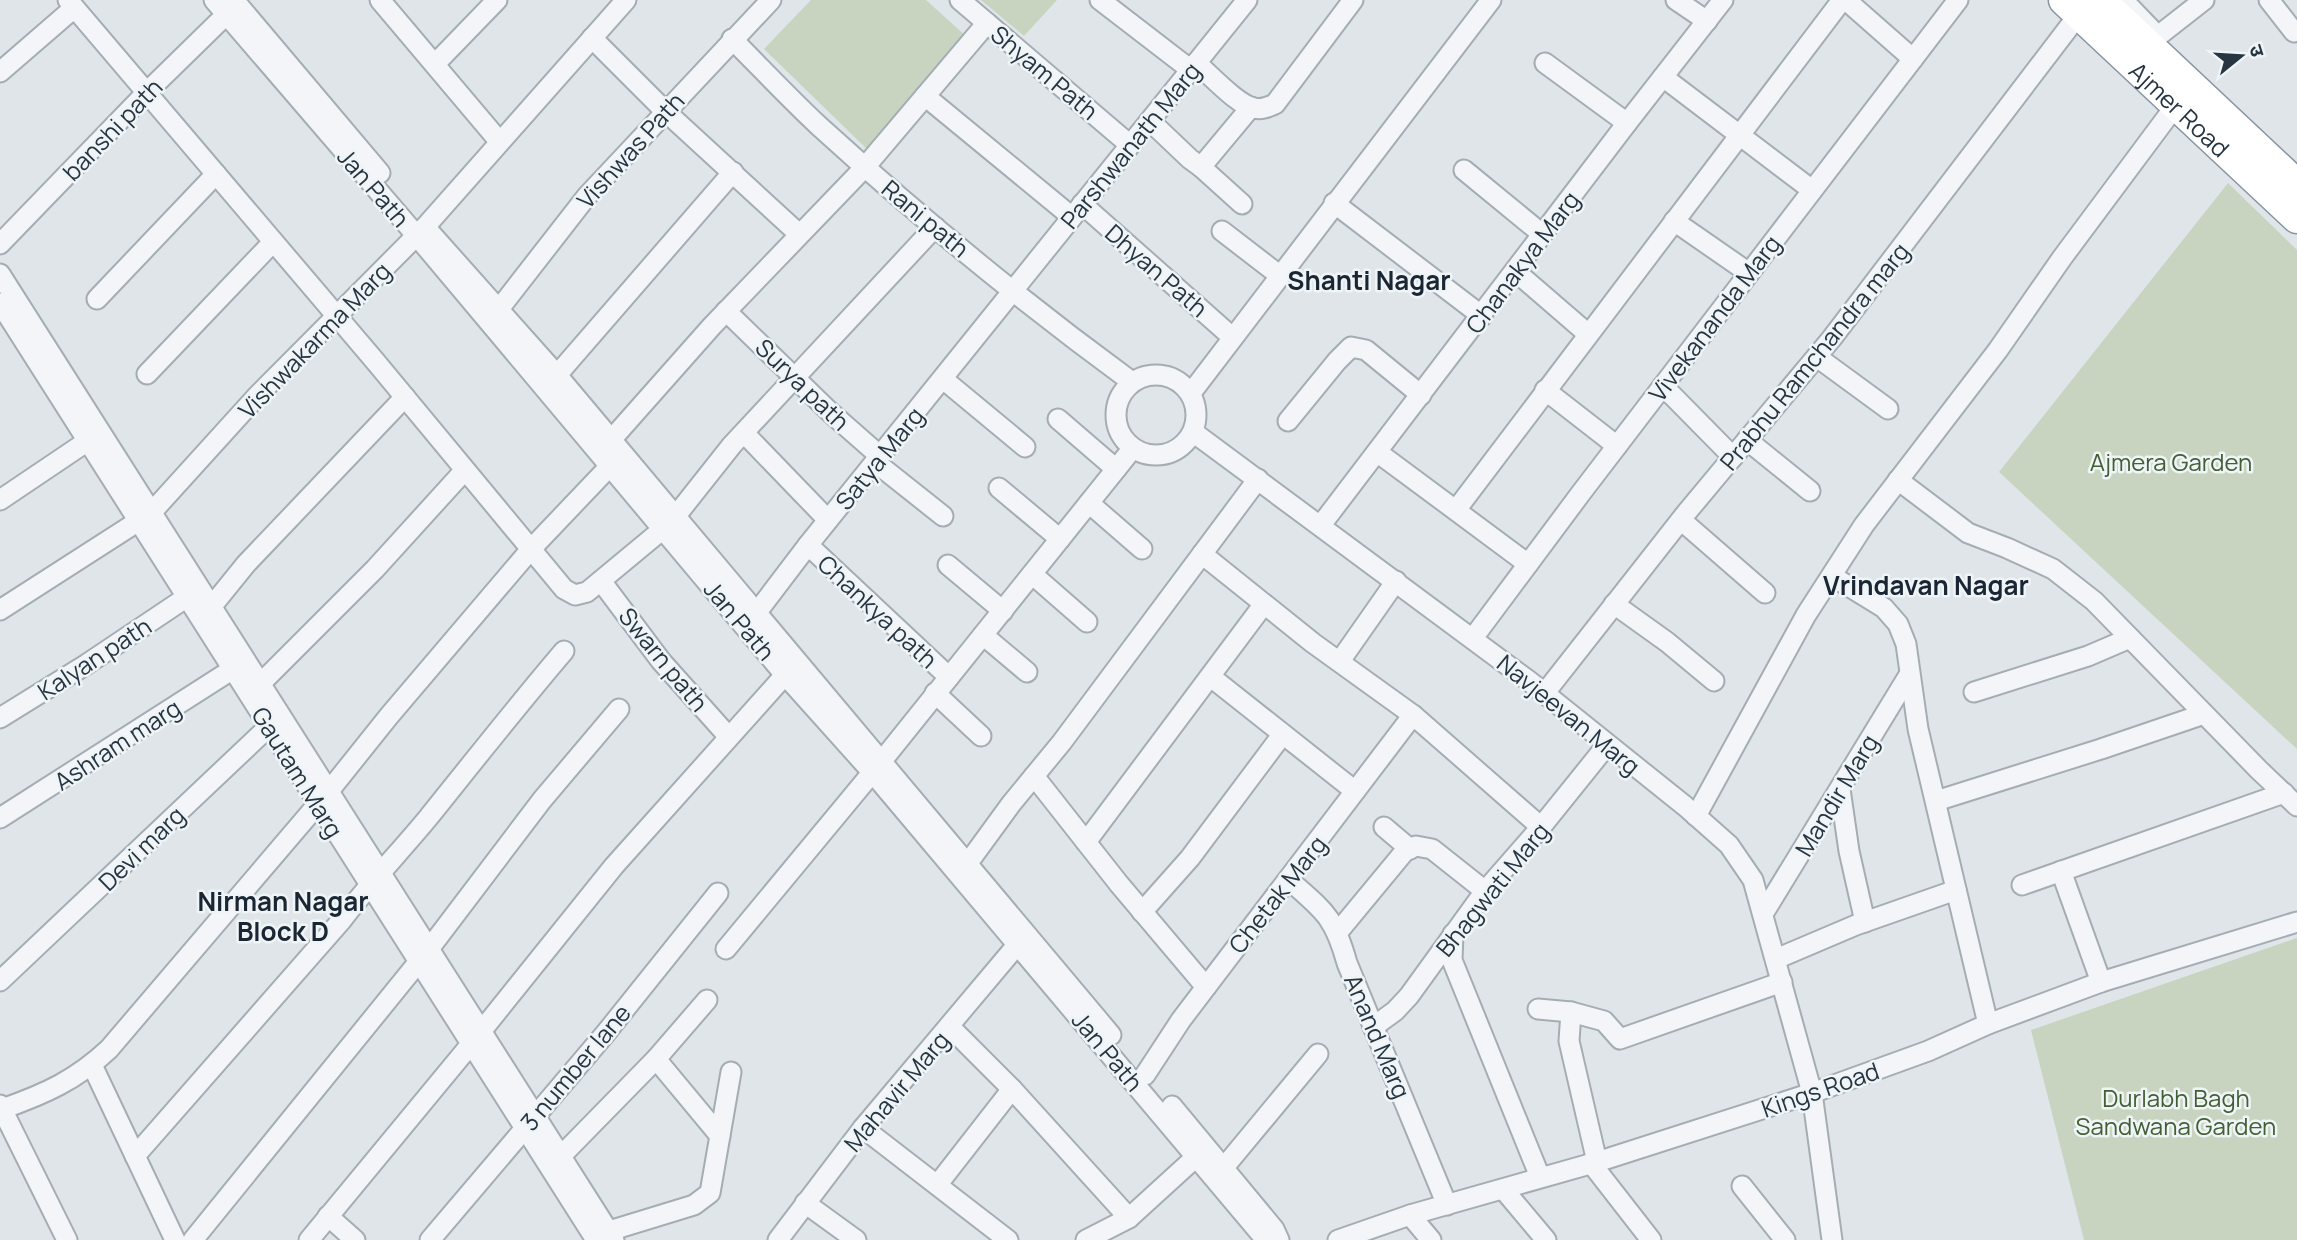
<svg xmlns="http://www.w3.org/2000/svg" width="2297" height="1240" viewBox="0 0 2297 1240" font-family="Manrope,'Noto Sans Devanagari',sans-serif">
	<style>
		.green { fill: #c8d4c0 }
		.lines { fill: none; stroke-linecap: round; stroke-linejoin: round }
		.minor-casing { stroke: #a5adb4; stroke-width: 23 }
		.highway-casing { stroke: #8695a1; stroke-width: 33 }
		.minor { stroke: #f3f5f8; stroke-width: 19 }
		.highway { stroke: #fff; stroke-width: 30 }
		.labels { text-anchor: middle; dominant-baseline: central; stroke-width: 5; stroke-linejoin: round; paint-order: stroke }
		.street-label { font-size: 24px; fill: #273542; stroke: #eff4f7 }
		.park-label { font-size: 24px; fill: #425f34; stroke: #eff4f7 }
		.neighbourhood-label { font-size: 26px; font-weight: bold; fill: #1a2633; stroke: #eff4f7 }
	</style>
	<rect width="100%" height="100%" fill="#e0e5ea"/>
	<g class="green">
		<polygon points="811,0 926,0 968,38 871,153 764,49"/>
		<polygon points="981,0 1057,0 1024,36"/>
		<polygon points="2228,183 2297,250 2297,749 1999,472"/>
		<polygon points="2297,938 2297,1240 2084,1240 2031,1030"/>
	</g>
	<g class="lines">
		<defs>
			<g id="minor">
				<polyline points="68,0 375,361 564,589 575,595 587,592 663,529"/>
				<polyline points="214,0 416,235 785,675 872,772 1266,1240"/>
				<polyline points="234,0 380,173"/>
				<polyline points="380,0 499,141"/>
				<polyline points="960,0 1130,145"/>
				<polyline points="1100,0 1191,70"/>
				<polyline points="1676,0 1707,21"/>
				<polyline points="1846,0 1913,59"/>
				<polyline points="2123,0 2151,29"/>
				<polyline points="2269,0 2294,32"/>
				<polyline points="2158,36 2204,0"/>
				<polyline points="592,38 665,111 799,234"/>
				<path d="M732,39C761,68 789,98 819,126C918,216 1024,303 1132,382"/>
				<path d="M1196,63C1211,75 1236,104 1254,108C1262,110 1268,107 1275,104L1353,0"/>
				<polyline points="1545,63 1627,123"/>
				<polyline points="435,64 497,0"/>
				<polyline points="0,72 74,8"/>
				<polyline points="1663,77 1812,190"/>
				<polyline points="925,96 1072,217"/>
				<polyline points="1150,121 1190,159 1201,167 1251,107"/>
				<polyline points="1201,167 1242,204"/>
				<polyline points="1464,170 1542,234"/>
				<polyline points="1334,203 1482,316"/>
				<polyline points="1082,204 1232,337"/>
				<polyline points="1674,221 1749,273"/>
				<polyline points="426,228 557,375 1111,1035"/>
				<polyline points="1222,231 1279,275"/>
				<polyline points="0,244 147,92 235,6"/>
				<polyline points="1515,271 1588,334"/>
				<polyline points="0,274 614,1240"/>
				<polyline points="97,299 216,174"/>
				<polyline points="0,303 596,1240"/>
				<polyline points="499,309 587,196 771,0"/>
				<polyline points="726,311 831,413 880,456"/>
				<polyline points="1817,357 1888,409"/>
				<polyline points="147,374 273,242"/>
				<circle cx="1156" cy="415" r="40"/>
				<polyline points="557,375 733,172"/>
				<polyline points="943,379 1025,447"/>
				<polyline points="1663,386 1733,457"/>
				<polyline points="1545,390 1617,446"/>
				<polyline points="1191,393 1491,0"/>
				<polyline points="1058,419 1116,469"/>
				<polyline points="1288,421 1337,361 1351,347 1366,350 1421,395"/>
				<polyline points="1193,432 1529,681 1685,806 1729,845 1753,880 1812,1093 1832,1240"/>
				<polyline points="744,433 828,520"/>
				<polyline points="611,440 712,326 865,167 987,23"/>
				<polyline points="1747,440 1810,491"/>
				<polyline points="1377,452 1528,564"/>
				<polyline points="875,462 943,516"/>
				<polyline points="1898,480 1968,533 2007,548 2053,569 2094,601 2259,770 2297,806"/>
				<polyline points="999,488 1060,539"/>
				<polyline points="0,500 98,434"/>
				<polyline points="1089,503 1142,549"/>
				<polyline points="1456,510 1842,0"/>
				<polyline points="675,517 732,445 935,227"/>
				<polyline points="1681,520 1765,593"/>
				<polyline points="1321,525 1627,123 1723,0"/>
				<polyline points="808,545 949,677"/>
				<polyline points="1202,554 1313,643 1413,715 1541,827"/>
				<polyline points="948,565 1003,611"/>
				<polyline points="1032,574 1087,622"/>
				<polyline points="1832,576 1884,608 1898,624 1906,644 1918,729 1988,1024"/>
				<polyline points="601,581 661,661 728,736"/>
				<polyline points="1614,604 1667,642 1714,681"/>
				<polyline points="0,610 151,513 258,395 425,227 626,0"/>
				<polyline points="203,613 212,606 246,564 405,397"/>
				<polyline points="748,624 808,545 1247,0"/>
				<polyline points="983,635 1027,672"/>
				<polyline points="1473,638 1581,493 1958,0"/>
				<polyline points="1340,661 1396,581"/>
				<polyline points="1211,677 1355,791"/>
				<polyline points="261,683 375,569 465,470"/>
				<polyline points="1974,692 2088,656 2130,638"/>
				<polyline points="935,693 981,736"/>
				<polyline points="1544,694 1687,512 1832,338 2079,14"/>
				<polyline points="0,718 87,664 187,597"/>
				<polyline points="1034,776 1119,884 1206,987"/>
				<polyline points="1840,789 1849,851 1865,922"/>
				<polyline points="1936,801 2101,749 2204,714"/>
				<polyline points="1696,816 1806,615 1864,525 1998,350 2062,258 2176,105"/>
				<polyline points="0,818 233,669"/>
				<polyline points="1384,827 1410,849"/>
				<polyline points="1086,842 1264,604"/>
				<polyline points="968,863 1011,804 1062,742 1258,479"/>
				<polyline points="2061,871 2101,982"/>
				<path d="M1289,880C1324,911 1334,916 1347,963L1447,1205"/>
				<polyline points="2022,885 2284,793"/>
				<polyline points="1142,912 1190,858 1282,735"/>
				<polyline points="1763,914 1909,675"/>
				<polyline points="1338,932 1405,851 1416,846 1432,849 1485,891"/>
				<polyline points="1453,934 1452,960 1540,1177"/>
				<polyline points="726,949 881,762 1133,448"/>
				<polyline points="1776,959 1856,925 1956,890"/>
				<polyline points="0,981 278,718"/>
				<polyline points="1538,1009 1571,1012 1604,1021 1620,1039 1782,982"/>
				<polyline points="1571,1012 1569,1041 1597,1162"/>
				<polyline points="950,1027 1012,1089 1129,1218"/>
				<polyline points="1373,1027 1395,1011 1409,996 1485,891 1541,827 1607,745"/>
				<polyline points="656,1059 720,1136"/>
				<polyline points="92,1065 175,1240"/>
				<polyline points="1145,1075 1181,1020 1413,715"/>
				<polyline points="0,1105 67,1240"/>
				<polyline points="1172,1106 1274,1229 1279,1240"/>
				<path d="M2,1109C45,1094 76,1080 109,1049L329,791L389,716L531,549L610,466"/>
				<polyline points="863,1128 1008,1240"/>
				<path d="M135,1156L341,921C368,885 399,853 428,818C473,762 517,706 564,651"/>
				<polyline points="560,1157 656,1059 707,1000"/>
				<polyline points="1591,1163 1651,1240"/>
				<polyline points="1216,1177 1318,1054"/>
				<polyline points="938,1184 1012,1089"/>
				<polyline points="1742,1186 1785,1240"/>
				<polyline points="1504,1190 1546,1240"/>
				<polyline points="805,1203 856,1240"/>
				<polyline points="1410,1215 1431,1240"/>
				<polyline points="328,1216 355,1240"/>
				<polyline points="609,1231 694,1205 710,1193 731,1072"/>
				<polyline points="193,1240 429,949 542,800 619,709"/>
				<polyline points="309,1240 471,1044 614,866 785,675"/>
				<polyline points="430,1240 605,1034 718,893"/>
				<polyline points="778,1240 863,1128 1017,945"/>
				<polyline points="1086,1240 1129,1218 1197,1156"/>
				<polyline points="1338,1240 1410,1215 1597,1162 1812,1093 1928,1051 1988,1024 2101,982 2297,922"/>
			</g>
			<g id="highway">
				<path id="s1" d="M2064,0L2297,218"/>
				<polyline points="2100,0 2297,185"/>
			</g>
		</defs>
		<use href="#minor" class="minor-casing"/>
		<use href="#highway" class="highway-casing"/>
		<use href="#minor" class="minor"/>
		<use href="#highway" class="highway"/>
	</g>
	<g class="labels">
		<g class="street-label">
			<text transform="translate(1045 72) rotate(40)">Shyam Path</text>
			<text stroke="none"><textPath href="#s1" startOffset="159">Ajmer Road</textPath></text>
			<text transform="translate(112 129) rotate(-46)">banshi path</text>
			<text transform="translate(1130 145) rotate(-51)">Parshwanath Marg</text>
			<text transform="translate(630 150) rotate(-48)">Vishwas Path</text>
			<text transform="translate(374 187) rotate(49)">Jan Path</text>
			<text transform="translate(926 218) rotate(40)">Rani path</text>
			<text transform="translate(1522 262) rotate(-53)">Chanakya Marg</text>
			<text transform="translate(1157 270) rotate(41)">Dhyan Path</text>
			<text transform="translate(1714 318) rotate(-53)">Vivekananda Marg</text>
			<text transform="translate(314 340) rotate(-46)">Vishwakarma Marg</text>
			<text transform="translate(1814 356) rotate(-51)">Prabhu Ramchandra marg</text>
			<text transform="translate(803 384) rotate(44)">Surya path</text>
			<text transform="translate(879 458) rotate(-51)">Satya Marg</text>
			<text transform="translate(878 611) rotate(43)">Chankya path</text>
			<text transform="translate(740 620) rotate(50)">Jan Path</text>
			<text transform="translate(94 658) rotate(-33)">Kalyan path</text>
			<text transform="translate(664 659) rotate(51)">Swarn path</text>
			<text transform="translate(1569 714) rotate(39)">Navjeevan Marg</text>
			<text transform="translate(117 744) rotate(-33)">Ashram marg</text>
			<text transform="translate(298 772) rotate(58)">Gautam Marg</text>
			<text transform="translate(1836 795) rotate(-59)">Mandir Marg</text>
			<text transform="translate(141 848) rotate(-44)">Devi marg</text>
			<text transform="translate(1492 889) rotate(-51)">Bhagwati Marg</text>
			<text transform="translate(1277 894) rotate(-52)">Chetak Marg</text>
			<text transform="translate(1378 1036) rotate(67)">Anand Marg</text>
			<text transform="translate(1108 1051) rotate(50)">Jan Path</text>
			<text transform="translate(575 1067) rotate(-50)">3 number lane</text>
			<text transform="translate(1820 1089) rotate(-19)">Kings Road</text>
			<text transform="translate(896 1091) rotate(-50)">Mahavir Marg</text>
		</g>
		<g class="park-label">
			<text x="2171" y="461">Ajmera Garden</text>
			<text x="2176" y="1097">Durlabh Bagh<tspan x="2176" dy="28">Sandwana Garden</tspan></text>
		</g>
		<g class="neighbourhood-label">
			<text x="1369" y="280">Shanti Nagar</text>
			<text x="1926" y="585">Vrindavan Nagar</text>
			<text x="283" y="901">Nirman Nagar<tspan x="283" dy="30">Block D</tspan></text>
		</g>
	</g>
	<g transform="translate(2241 56) rotate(72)" stroke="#eff4f7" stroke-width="5" paint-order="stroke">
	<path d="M0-5L12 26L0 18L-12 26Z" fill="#273542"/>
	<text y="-10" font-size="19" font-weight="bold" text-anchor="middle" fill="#273542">उ</text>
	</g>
</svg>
